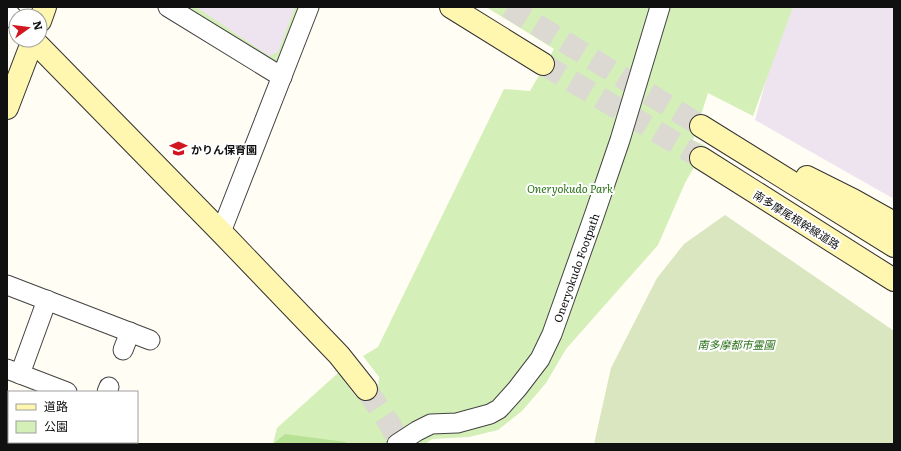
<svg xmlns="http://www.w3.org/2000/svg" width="901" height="451" viewBox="0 0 901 451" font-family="Literata,'Noto Sans JP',serif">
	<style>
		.industrial { fill: #eee4ef }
		.green { fill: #d4efb7 }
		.forest { fill: #b7e295 }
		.cemetery { fill: #d9e6c0 }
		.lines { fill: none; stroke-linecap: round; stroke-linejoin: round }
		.secondary-tunnel { stroke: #dbd9d2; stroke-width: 22; stroke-dasharray: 22 11; stroke-linecap: butt }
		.street-casing { stroke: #434343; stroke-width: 21 }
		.secondary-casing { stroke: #323232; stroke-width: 24 }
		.street { stroke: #fff; stroke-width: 19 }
		.secondary { stroke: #fff6af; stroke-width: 22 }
		.labels { text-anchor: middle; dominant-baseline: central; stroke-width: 4; stroke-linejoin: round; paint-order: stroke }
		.poi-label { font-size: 11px; font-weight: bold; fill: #101010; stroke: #fff; text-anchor: start }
		.park-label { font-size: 11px; font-style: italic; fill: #2a7117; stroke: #fff }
		.street-label { font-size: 11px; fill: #101010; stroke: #fff }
	</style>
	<rect width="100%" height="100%" fill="#fffdf4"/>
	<g class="industrial">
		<polygon points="180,7 300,7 280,60 270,63"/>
		<polygon points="788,7 894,7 894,199 755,120 785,12"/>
	</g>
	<g class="green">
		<polygon points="180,7 196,7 269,56 278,52 295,7 300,7 280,60 270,63"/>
		<polygon points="486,7 793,7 753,116 708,93 693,140 706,146 685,183 658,245 566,349 546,383 522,411 498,430 469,437 432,439 425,444 273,444 277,428 338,373 356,397 365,400 378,390 379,377 363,356 378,347 504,89 530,91 554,49"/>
	</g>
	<polygon class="forest" points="285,434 345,442 347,444 273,444"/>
	<polygon class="cemetery" points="725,215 894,331 894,444 594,444 611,368 657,278 684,244"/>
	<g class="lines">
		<g class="secondary-tunnel">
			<polyline points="508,7 701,126"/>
			<polyline points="543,64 701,158"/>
			<polyline points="366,389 391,426 400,444"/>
		</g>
		<defs>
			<g id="street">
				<polyline points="168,7 282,77"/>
				<polyline points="7,11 16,21"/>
				<polyline points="221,232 309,7"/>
				<polyline points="7,285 150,340"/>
				<polyline points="123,350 130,332"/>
				<polyline points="7,369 67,392"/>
				<polyline points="20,374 47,300"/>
				<polyline points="107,392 109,387"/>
				<path id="s1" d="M397,444L417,431L431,424L457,423L490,414L499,409L517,389L540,359L552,334L594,216L620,140L660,7"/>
			</g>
			<g id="secondary">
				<polyline points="451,7 543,64"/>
				<polyline points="40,21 45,7"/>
				<polyline points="33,40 221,232 339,355 366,389"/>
				<polyline points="7,108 33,40"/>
				<polyline points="701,126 894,246"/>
				<polyline points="701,158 894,280"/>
				<polyline points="807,177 853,200 894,223"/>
			</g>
		</defs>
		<use href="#street" class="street-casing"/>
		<use href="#secondary" class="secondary-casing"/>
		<use href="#street" class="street"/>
		<use href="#secondary" class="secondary"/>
	</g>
	<defs>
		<symbol id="school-bare" viewBox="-9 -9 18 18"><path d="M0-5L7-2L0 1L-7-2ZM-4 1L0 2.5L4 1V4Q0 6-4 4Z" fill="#d2161f" stroke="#fff" stroke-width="2.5" paint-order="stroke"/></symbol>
	</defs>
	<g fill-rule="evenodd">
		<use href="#school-bare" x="166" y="136" width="25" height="25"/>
	</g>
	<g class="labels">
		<g class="poi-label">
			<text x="191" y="149">かりん保育園</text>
		</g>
		<g class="park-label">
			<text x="570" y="188">Oneryokudo Park</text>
			<text x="736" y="344">南多摩都市霊園</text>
		</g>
		<g class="street-label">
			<text transform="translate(797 219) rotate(32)">南多摩尾根幹線道路</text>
			<text stroke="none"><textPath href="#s1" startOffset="273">Oneryokudo Footpath</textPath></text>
		</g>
	</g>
	<rect width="901" height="451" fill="none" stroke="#101010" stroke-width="16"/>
	<rect x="8" y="391" width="130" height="52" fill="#ffffff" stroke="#9f9f9f"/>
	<rect x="16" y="404" width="20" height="6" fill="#fff6af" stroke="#9f9f9f"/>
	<text x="44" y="411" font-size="12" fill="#101010">道路</text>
	<rect x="16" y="421" width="20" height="12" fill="#d4efb7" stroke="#9f9f9f"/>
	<text x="44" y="431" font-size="12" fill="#101010">公園</text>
	<g transform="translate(28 28) rotate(76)"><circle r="19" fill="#ffffff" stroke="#9f9f9f"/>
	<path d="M0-3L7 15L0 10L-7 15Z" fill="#d2161f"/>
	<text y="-6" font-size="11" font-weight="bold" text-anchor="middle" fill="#101010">N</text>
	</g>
</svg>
